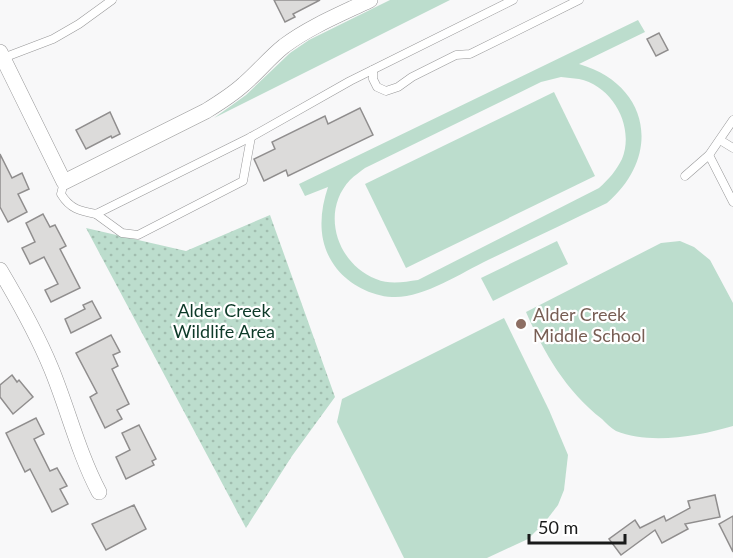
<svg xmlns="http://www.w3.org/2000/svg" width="733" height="558" viewBox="0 0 733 558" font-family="Lato,sans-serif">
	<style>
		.grass { fill: #bcddcd; fill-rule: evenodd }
		.park { fill: url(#park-dots) }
		.building { fill: #dcdbda; stroke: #908e8e; stroke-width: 1.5 }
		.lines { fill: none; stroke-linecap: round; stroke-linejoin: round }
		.service-casing { stroke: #979798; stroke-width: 9 }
		.minor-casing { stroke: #979798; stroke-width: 16 }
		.service { stroke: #fff; stroke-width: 8 }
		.minor { stroke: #fff; stroke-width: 15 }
		.education-dot { fill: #8d6e63; stroke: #fff; stroke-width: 2 }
		.labels { text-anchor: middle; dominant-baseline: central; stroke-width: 4.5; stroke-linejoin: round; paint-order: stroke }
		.park-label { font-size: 18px; fill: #0d3928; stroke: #fff }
		.education-label { font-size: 18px; fill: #785e54; stroke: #fff; text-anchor: start }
	</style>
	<defs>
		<pattern id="park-dots" width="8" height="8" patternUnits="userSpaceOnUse" patternTransform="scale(1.5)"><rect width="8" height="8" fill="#bcddcd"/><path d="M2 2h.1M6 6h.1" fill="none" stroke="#a1bdaf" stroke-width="1.8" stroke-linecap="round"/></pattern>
	</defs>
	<rect width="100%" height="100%" fill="#f8f8f9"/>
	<g class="grass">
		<polygon points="390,0 450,0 214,118 246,95 290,53 309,40"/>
		<path d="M638,20L645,32L579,64C649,84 663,155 607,203C568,222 528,241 488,260C461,273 422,299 392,297C371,296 349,284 337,269C317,244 319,214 328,187L305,196L299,184ZM561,77C567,78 573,78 579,79C613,86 635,127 622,159C616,171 609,179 599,188L418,280C404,282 390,285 376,279C337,264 320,212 350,180C355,175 360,172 365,168L541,82Z"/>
		<polygon points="554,92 595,176 406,268 365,184"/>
		<polygon points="557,241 568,264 493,301 481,278"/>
		<path d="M680,241L694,247L710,260L733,303V426C699,436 650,445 616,431C611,428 606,423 602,419C566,391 544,353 526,312L661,243Z"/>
		<polygon points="504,318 549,410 568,455 564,490 558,505 545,522 528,539 487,558 404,558 337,422 342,399"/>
	</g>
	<polygon class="park" points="270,215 335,397 292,456 246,528 86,228 186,251"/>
	<g class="building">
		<polygon points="274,0 320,0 293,14 295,17 285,22"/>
		<polygon points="659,33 668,50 656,56 647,39"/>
		<polygon points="360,108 373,135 288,176 286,170 264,181 254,159 275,149 272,142 325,116 328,124"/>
		<polygon points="110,112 120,134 112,138 111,136 86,149 76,130"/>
		<polygon points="0,154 12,178 22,173 29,189 18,194 27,212 8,222 0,207"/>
		<polygon points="43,214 50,227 55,225 66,246 60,249 80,288 51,302 45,290 58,284 44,257 30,264 22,248 35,242 26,223"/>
		<polygon points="92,301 101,318 71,333 65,319 85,309 83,305"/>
		<polygon points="111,335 120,352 113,355 118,366 112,369 129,404 117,410 122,419 105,428 90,397 97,393 76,353"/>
		<polygon points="12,375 17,382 19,380 33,397 13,414 0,397 0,385"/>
		<polygon points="36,418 44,434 34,439 50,471 57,468 67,486 60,489 68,504 52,512 30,469 25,472 6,433"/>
		<polygon points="139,425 156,459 152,461 154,465 126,479 116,457 130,450 122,433"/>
		<polygon points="715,495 720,517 685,524 688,529 662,543 655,530 621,555 609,539 635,520 640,528 664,516 666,521 690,508 688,501"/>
		<polygon points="134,505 146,529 106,550 92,524"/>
		<polygon points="733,516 733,552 719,524"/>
	</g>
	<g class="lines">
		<defs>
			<g id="service">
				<polyline points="3,58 53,39 79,24 112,0"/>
				<polyline points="373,70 373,79 377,87 386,91 398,87 412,77 456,55 470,54 579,0"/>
				<polyline points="720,140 733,148"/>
				<polyline points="709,155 733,202"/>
				<polyline points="685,176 709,155 733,120"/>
				<path d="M64,182L61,194C70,209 80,211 96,214L251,137L350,81L513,0"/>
				<polyline points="96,214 122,233 138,235 243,181 251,137"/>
			</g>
			<g id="minor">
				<path d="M0,52L64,182L206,111C219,103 232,95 244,84C258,72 269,58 284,46C309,27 341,14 370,0"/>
				<path d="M0,270C19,302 37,334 51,368C68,409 78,452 99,492"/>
			</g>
		</defs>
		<use href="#service" class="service-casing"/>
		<use href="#minor" class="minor-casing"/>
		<use href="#service" class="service"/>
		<use href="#minor" class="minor"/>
	</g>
	<circle class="education-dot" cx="521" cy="324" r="6"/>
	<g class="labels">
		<g class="park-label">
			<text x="224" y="310">Alder Creek<tspan x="224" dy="21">Wildlife Area</tspan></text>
		</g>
		<g class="education-label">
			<text x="533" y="314">Alder Creek<tspan x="533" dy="21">Middle School</tspan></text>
		</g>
	</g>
	<path d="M529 534v9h96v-9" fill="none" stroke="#191a1a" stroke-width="3"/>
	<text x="538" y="534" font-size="18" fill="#191a1a" stroke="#ffffff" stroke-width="4.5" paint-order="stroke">50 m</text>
</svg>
